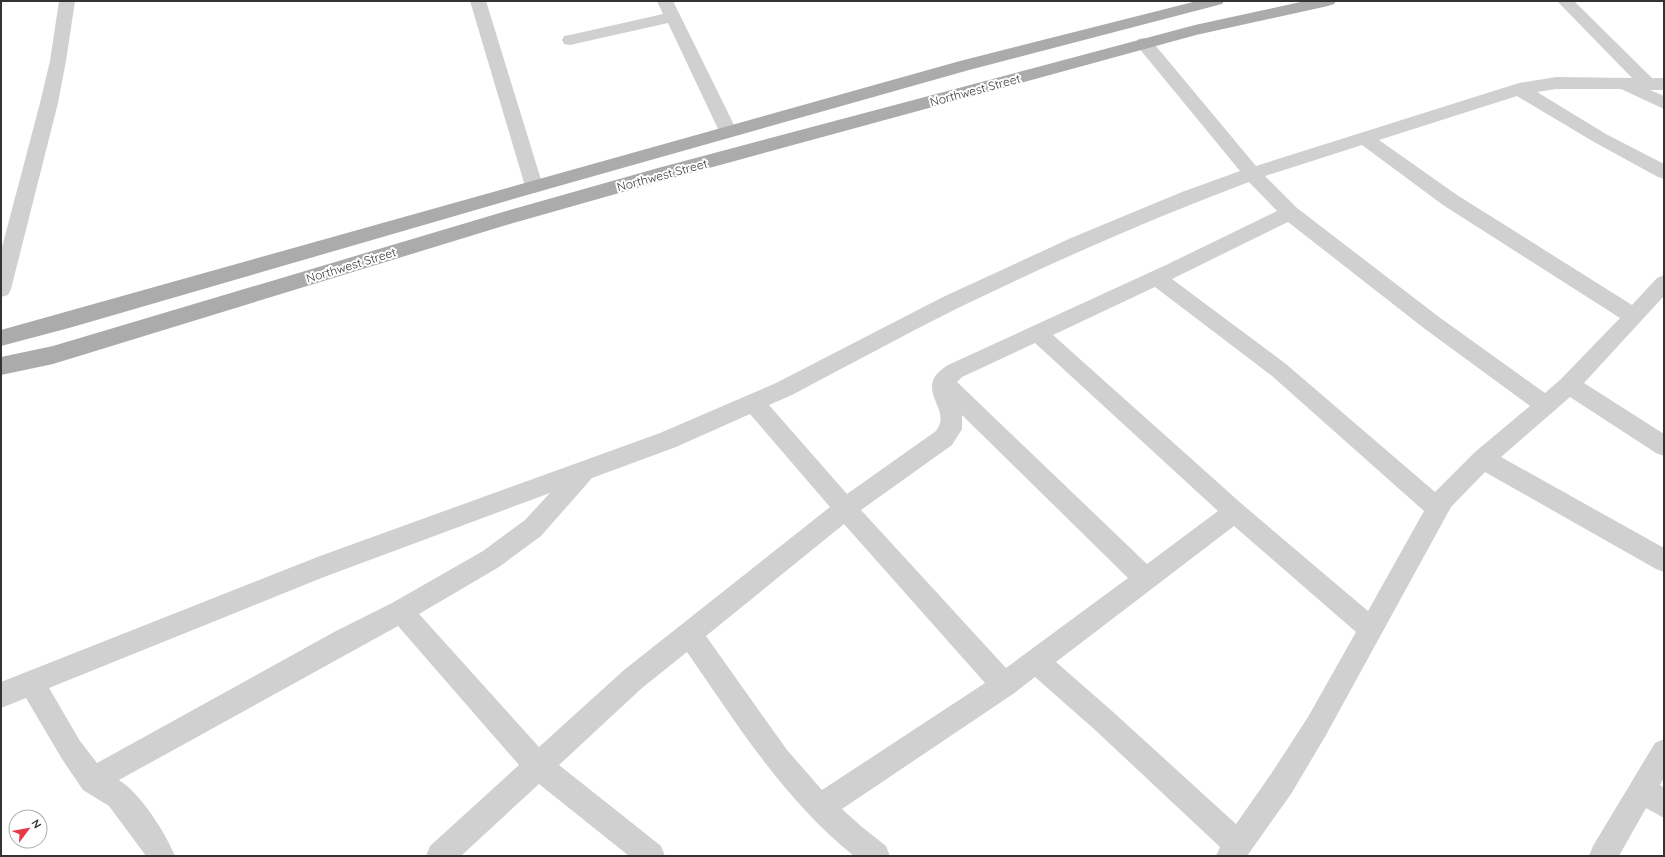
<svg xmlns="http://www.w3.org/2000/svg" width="1665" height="857" viewBox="0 0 1665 857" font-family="Quicksand,sans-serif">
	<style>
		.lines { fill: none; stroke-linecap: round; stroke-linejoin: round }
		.minor { fill: #d0d0d0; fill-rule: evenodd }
		.major { fill: #ababab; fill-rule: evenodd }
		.labels { text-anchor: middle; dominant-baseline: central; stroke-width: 4; stroke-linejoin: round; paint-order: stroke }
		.street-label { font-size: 12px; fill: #333; stroke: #fff }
	</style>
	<rect width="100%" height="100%" fill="#fff"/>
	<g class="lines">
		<g class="minor">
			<polygon points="59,1 75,1 66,61 58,103 11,289 8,295 1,297 1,251 40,103 50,61"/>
			<polygon points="470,1 486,1 543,186 541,191 534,193 527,191 525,186"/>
			<polygon points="657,1 673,1 737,131 734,135 728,137 722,135 719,131 668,23 570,45 564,44 562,40 564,36 570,35 663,14"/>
			<path d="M1557,1H1574L1652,78H1664V90H1650L1664,96V109L1621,89H1556L1537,92L1606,134L1664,164V179L1658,177L1594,142L1517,96L1379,140L1457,195L1632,305L1657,278L1664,275V296L1584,383L1664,434V456L1656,453L1570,397L1501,457L1664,548V572L1656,569L1485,472L1451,507L1326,735L1291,794L1247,856H1216L1220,847L1094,729L1035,677L1013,694L842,809L862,827L886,846L890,856H854C784,800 737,724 687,652L642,688L559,765L661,846L665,856H629L539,784L461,856H426L430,846L519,765L398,626L119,780C141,794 165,832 175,856H146L109,806L83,790L62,759L26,698L1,708V682L320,556L660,433L776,383L943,297L1071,238L1182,192L1240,171L1138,47L1136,43L1138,39L1144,38L1150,39L1256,166L1519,83L1556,77L1632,78ZM1362,145L1443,205L1620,318L1561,379L1545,393L1439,317L1297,208L1265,176ZM1249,182L1277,211L1166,265L948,365C942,369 935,374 933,381C927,398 950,414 936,431L847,494L769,405L792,395C847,366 902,336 958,308C1053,262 1150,219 1249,182ZM1288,222L1425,329L1530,406L1475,452L1435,492L1286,364L1172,279ZM1155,287L1272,376L1424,511L1368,611L1243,505L1053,335ZM1035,343L1218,511L1147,564L957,382L962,377ZM750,414L830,507L624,670L539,747L419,614L499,567L541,536L592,478L676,447ZM962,415L1128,578L1006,668L861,510L952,445L962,429ZM550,493L525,520L483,551L392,603L336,631L97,763L80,741L49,688L324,577ZM844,524L985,683L822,790L787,750L706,636ZM1234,526L1356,632L1308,717L1271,774L1236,824L1112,711L1056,662Z"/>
			<polygon points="1664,739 1664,778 1660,785 1664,788 1664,818 1646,808 1619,856 1589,856 1593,846 1655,743"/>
		</g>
		<g class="major">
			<polygon points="1197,1 1224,1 1222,4 969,70 534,193 69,328 1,346 1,330 960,61"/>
			<polygon points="1305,1 1336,1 1334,4 1328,6 1196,35 658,182 503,226 53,364 1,375 1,357 53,346 503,212 658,168 1195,25"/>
		</g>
	</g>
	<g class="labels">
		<g class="street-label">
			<text transform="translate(975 90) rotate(-15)">Northwest Street</text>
			<text transform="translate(662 175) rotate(-15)">Northwest Street</text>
			<text transform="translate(351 265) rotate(-17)">Northwest Street</text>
		</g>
	</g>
	<rect width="1665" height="857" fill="none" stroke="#333333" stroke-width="4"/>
	<g transform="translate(28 829) rotate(58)"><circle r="19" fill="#ffffff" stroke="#adadad"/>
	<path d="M0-3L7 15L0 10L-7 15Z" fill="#e63946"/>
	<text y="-6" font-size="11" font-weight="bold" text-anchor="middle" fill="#333333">N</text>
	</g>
</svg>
